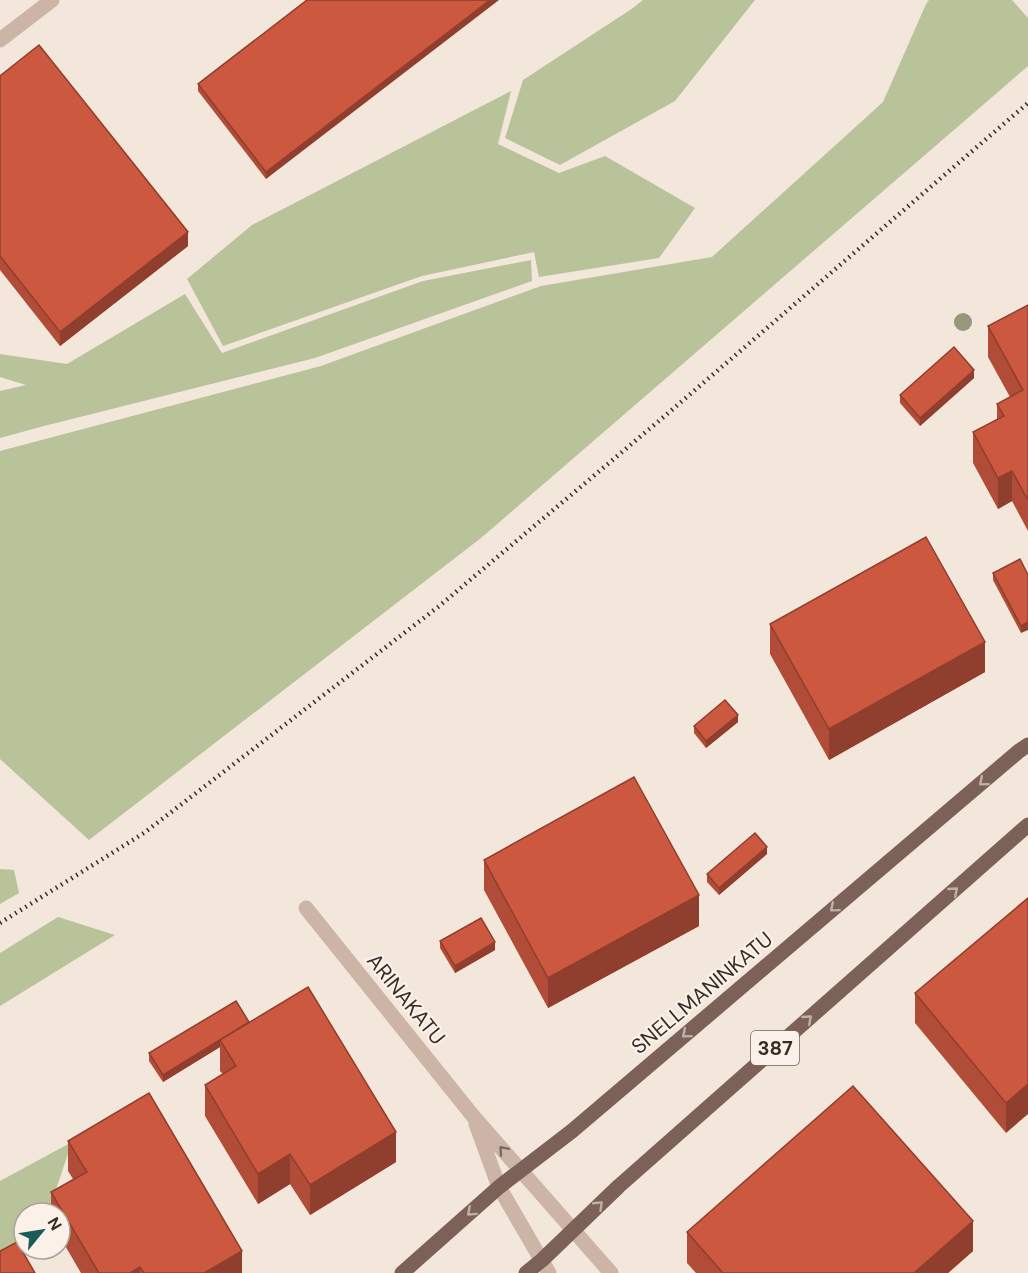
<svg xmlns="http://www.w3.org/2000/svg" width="1028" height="1273" viewBox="0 0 1028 1273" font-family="'DM Sans',sans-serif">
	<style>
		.green { fill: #b9c39a }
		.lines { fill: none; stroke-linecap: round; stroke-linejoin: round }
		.minor { stroke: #ccb5a6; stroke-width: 15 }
		.major { stroke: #7b6158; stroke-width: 15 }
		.rail { stroke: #382c28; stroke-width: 4.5; stroke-dasharray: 1.5 4.5; stroke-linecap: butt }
		.tree { fill: #96987a }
		.wall { fill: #b04c37 }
		.shaded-wall { fill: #903e2d }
		.building { fill: #cd5840; stroke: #903e2d; stroke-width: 1.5 }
		.oneway { stroke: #c1b0a7 }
		.oneway2 { stroke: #7b6a61 }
		.labels { text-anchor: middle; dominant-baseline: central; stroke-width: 4.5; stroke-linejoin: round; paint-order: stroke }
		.shield { fill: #fbf1e8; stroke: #726762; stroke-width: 1.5 }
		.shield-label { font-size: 20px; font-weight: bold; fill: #382c28 }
		.street-label { font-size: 21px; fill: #382c28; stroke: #fbf1e8 }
	</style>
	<rect width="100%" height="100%" fill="#f3e6db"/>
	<g class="green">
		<polygon points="643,0 755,0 675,101 560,165 505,138 523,80 633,8"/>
		<polygon points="929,0 1012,0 1028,18 1028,66 481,538 89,840 0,759 0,451 321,366 541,286 712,257 883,102 926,4"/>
		<polygon points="511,91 498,144 559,173 605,156 695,208 659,258 539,277 534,252 422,276 223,346 187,279 252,225"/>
		<polygon points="531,260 532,281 315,358 44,426 0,438 0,391 26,385 0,377 0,354 67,364 185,294 222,353 423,281"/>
		<polygon points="0,869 14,870 19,893 0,904"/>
		<polygon points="58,917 115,935 0,1006 0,953"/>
		<polygon points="72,1142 48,1213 24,1213 24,1242 0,1258 0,1181"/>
	</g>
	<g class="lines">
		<g class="minor">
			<polyline points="0,40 52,0"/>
			<polyline points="306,908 473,1116 611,1273"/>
			<polyline points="476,1124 499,1187 549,1273"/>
		</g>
		<g class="major">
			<polyline points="402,1273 499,1187 572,1131 1019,751 1028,745"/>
			<polyline points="526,1273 542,1260 619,1186 1028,825"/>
		</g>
		<polyline class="rail" points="0,923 144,833 438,607 666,415 1028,103"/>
	</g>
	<circle class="tree" cx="963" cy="322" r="9"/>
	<g class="wall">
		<polygon points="307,0 266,179 198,91 198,84"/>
		<polygon points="0,76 188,246 60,346 0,270"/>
		<polygon points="1028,305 1028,531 1012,501 998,509 973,463 973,432 997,419 997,404 1010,397 988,357 988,326"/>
		<polygon points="974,378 920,426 900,403 900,395"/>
		<polygon points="993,573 1028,575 1021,633 993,580"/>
		<polygon points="770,624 985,672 829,760 770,654"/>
		<polygon points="738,722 706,748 694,733 694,726"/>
		<polygon points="767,854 719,895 707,882 707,874"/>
		<polygon points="484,860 699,926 548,1008 484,890"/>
		<polygon points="1028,898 1006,1133 915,1023 915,993"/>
		<polygon points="440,941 495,950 455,973 440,948"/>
		<polygon points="249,1023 396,1162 310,1215 290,1184 258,1204 205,1116 205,1085 223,1074 220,1071 220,1047 163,1082 149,1061 149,1053"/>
		<polygon points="68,1141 242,1273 81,1273 60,1237 60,1213 51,1213 51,1192 73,1179 68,1171"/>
		<polygon points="687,1232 973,1251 948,1273 696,1273 687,1263"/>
	</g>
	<g class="shaded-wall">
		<polygon points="490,0 499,0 266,179 266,172"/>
		<polygon points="188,232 188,246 60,346 60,332"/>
		<polygon points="974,370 974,378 920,426 920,418"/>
		<polygon points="1012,471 1012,501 998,509 998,478"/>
		<polygon points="1028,622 1028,630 1021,633 1021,626"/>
		<polygon points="985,642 985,672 829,760 829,729"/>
		<polygon points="738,715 738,722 706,748 706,741"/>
		<polygon points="767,847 767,854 719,895 719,888"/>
		<polygon points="699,895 699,926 548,1008 548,978"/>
		<polygon points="495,942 495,950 455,973 455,966"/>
		<polygon points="220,1040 220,1047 163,1082 163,1075"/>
		<polygon points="1028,1084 1028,1114 1006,1133 1006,1103"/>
		<polygon points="396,1132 396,1162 310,1215 310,1185"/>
		<polygon points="290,1154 290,1184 258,1204 258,1174"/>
		<polygon points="973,1221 973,1251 948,1273 914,1273"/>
		<polygon points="242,1251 242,1273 204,1273"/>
		<polygon points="140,1267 140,1273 130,1273"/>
	</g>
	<g class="building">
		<polygon points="307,0 490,0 266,172 198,84"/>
		<polygon points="39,45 188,232 60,332 0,256 0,76"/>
		<polygon points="1028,305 1028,500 1012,471 998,478 973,432 1004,416 997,404 1023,390 988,326"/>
		<polygon points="954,347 974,370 920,418 900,395"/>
		<polygon points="926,537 985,642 829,729 770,624"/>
		<polygon points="1020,559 1028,575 1028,622 1021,626 993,573"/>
		<polygon points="725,700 738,715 706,741 694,726"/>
		<polygon points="634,777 699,895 548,978 484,860"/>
		<polygon points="755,833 767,847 719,888 707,874"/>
		<polygon points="1028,898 1028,1084 1006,1103 915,993"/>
		<polygon points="481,918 495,942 455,966 440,941"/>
		<polygon points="308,987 396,1132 310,1185 290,1154 258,1174 205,1085 236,1066 220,1040"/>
		<polygon points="236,1001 249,1022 163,1075 149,1053"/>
		<polygon points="853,1086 973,1221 914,1273 723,1273 687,1232"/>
		<polygon points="149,1093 242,1251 204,1273 144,1273 140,1267 130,1273 99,1273 51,1192 87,1172 68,1141"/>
		<polygon points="17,1242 35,1273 0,1273 0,1251"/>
	</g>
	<defs><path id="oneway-chevron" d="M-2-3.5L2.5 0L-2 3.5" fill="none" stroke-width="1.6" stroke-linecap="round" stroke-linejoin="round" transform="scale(1.5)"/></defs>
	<g class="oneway">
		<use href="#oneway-chevron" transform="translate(983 782) rotate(140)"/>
		<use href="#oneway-chevron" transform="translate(954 891) rotate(-41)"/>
		<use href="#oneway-chevron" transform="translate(834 908) rotate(140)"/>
		<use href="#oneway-chevron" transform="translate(808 1019) rotate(-41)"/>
		<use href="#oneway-chevron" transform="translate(686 1034) rotate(140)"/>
		<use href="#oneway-chevron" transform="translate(599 1205) rotate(-44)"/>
		<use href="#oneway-chevron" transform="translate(471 1212) rotate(138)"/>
	</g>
	<use class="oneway2" href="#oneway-chevron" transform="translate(503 1150) rotate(-131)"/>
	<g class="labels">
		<rect class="shield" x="751" y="1031" width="48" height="34" rx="4.5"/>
		<g class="shield-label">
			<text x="775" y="1048">387</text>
		</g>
		<g class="street-label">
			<text transform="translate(702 993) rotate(-40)">SNELLMANINKATU</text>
			<text transform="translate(406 999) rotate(51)">ARINAKATU</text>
		</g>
	</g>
	<g transform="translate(42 1231) rotate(60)"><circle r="28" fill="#fbf1e8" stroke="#ada29b" stroke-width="1.5"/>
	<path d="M0-4.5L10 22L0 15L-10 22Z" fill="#1a5c5c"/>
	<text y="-9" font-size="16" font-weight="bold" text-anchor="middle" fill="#382c28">N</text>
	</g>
</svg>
